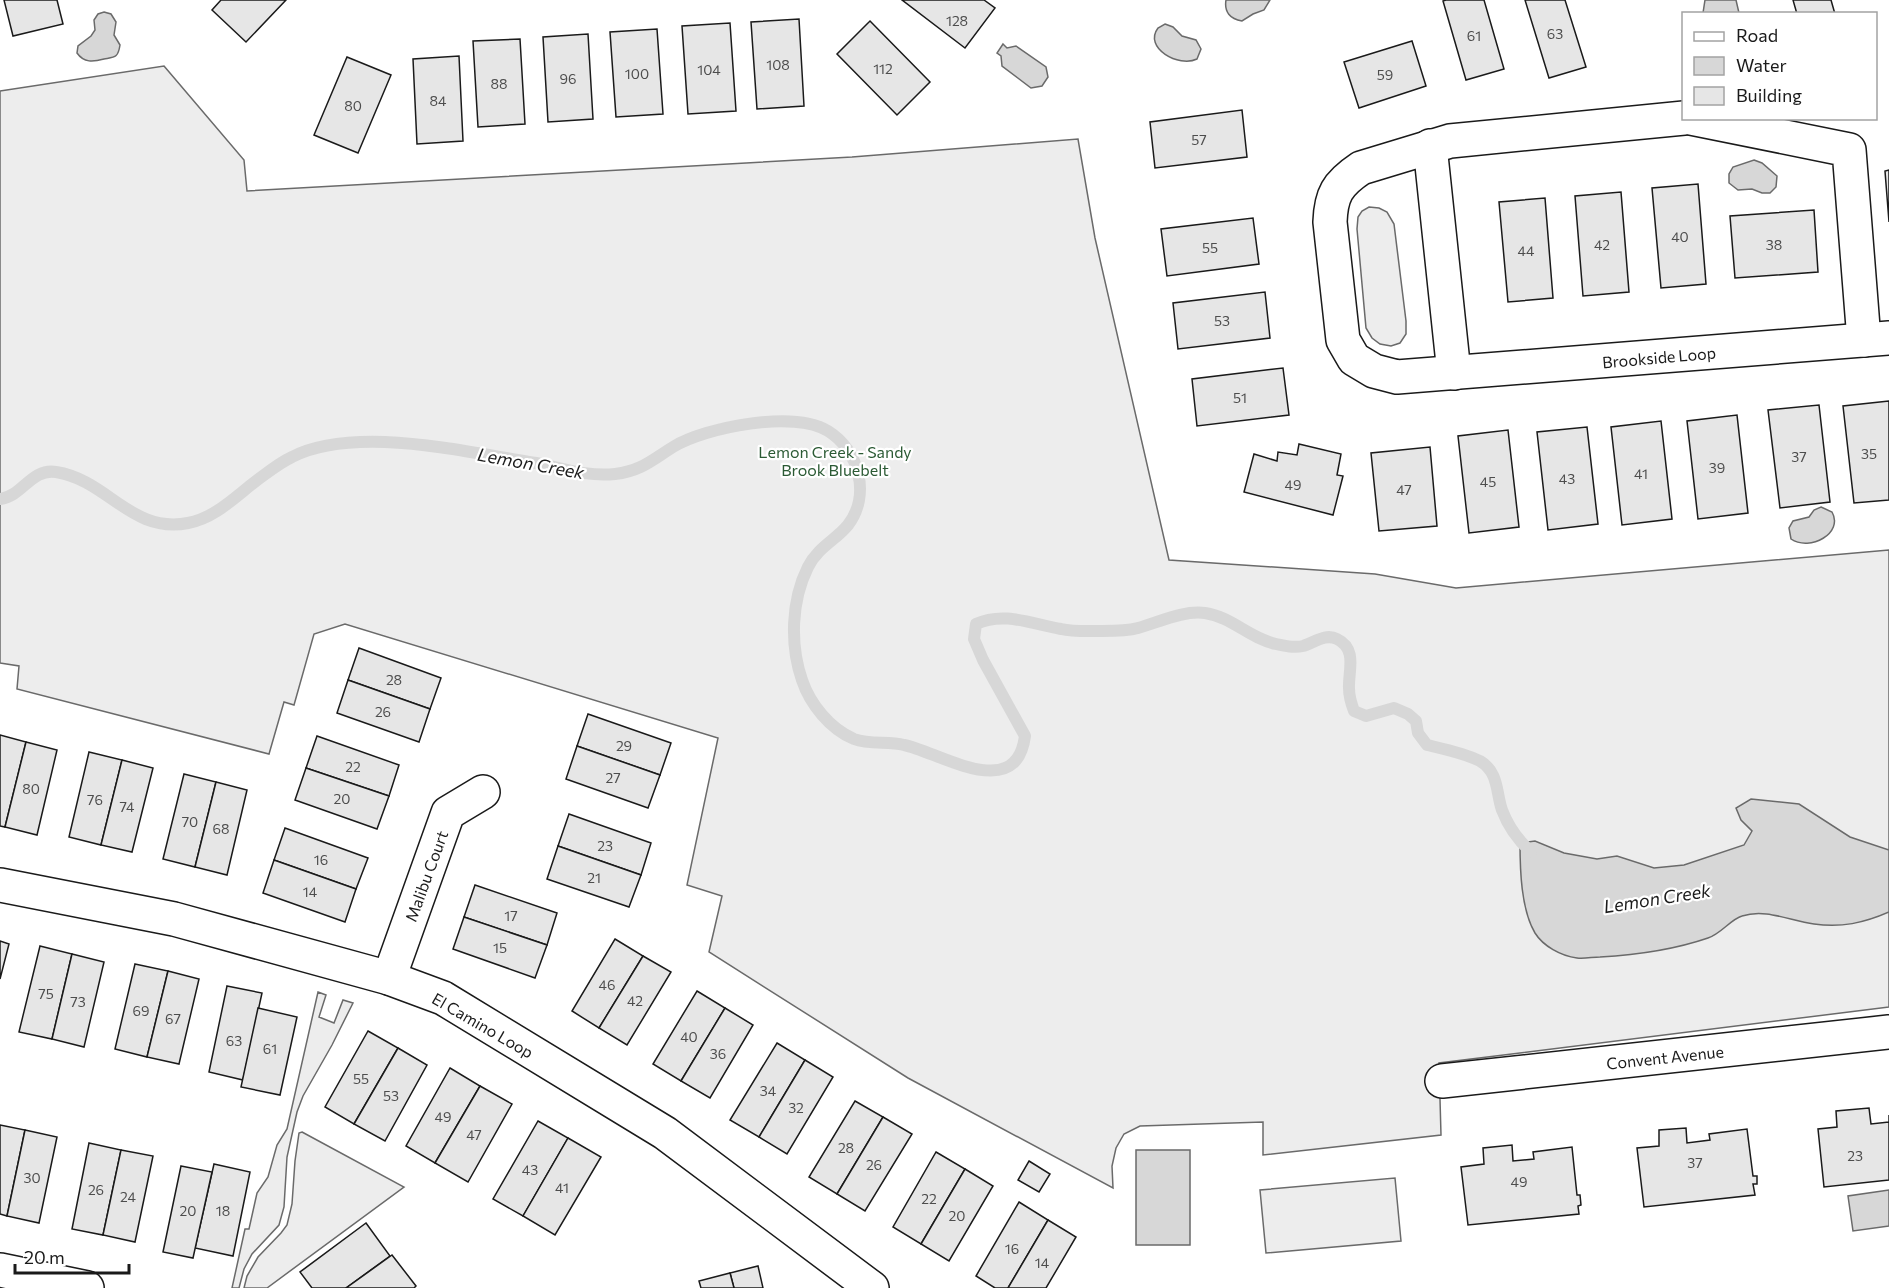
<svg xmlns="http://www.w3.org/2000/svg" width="1889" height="1288" viewBox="0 0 1889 1288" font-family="Commissioner,sans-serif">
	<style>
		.built { fill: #ededed; stroke: #6a6a6a; stroke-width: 1.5 }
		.water { fill: #d7d7d7; stroke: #6a6a6a; stroke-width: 1.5 }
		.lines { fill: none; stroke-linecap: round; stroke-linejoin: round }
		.stream { stroke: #d7d7d7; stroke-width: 12 }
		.building { fill: #e6e6e6; stroke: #1a1a1a; stroke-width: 1.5 }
		.minor-casing { stroke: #1a1a1a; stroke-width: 36 }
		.minor { stroke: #fff; stroke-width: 33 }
		.labels { text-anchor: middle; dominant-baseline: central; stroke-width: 4.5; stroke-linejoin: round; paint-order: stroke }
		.number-label { font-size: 14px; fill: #4d4d4d }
		.street-label { font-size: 16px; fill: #1a1a1a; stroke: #fff }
		.park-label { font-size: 16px; fill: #2b5a34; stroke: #fff }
		.water-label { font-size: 18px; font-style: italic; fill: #1a1a1a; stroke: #fff }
	</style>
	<rect width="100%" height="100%" fill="#fff"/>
	<g class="built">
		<polygon points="164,66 244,160 247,191 852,157 1078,139 1095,238 1169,560 1375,574 1456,588 1889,550 1889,1007 1439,1063 1441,1135 1263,1155 1263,1122 1140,1126 1124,1134 1116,1148 1112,1166 1113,1188 908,1078 709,952 722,896 687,885 718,738 345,624 314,634 294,705 284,702 269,754 17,689 19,666 0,663 0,91"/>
		<polygon points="1369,207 1379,208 1387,212 1394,224 1406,321 1406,334 1400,343 1391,346 1380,344 1372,338 1366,328 1357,229 1358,217 1362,211"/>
		<polygon points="318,992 326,995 319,1017 334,1023 343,1000 353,1003 332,1045 303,1096 297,1112 287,1157 284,1207 279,1225 252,1254 244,1269 239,1288 232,1288 245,1229 249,1229 257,1193 268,1177 277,1145 287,1129"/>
		<polygon points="302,1132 404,1187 267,1288 244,1288 247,1276 258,1257 281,1233 287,1225 292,1204 295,1161 299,1133"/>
		<polygon points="1395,1178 1401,1241 1266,1253 1260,1190"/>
	</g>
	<g class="water">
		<path d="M1226,0H1270L1264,10L1253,14L1242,21C1230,19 1224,12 1226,0Z"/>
		<polygon points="1705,0 1736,0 1739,13 1703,13"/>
		<path d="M104,12L111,14L116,22L114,35L120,45C118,58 115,57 104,59C93,62 84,63 77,53L78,46L91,36L95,30L94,20L98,14Z"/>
		<path d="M1165,24L1173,27L1182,36L1196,40L1201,49L1197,59C1179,68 1143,48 1158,28Z"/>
		<polygon points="1003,44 1007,48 1016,46 1046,67 1048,77 1042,86 1031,88 1002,66 1001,56 997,53"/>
		<polygon points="1754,160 1762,163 1777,176 1776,187 1770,193 1762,193 1752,189 1738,190 1729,183 1729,174 1733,167"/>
		<path d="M1821,507L1832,512C1844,533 1810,552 1791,539L1789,528L1793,521L1809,517L1814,510Z"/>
		<path d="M1751,799L1799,804L1850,837L1889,850V912C1864,923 1841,928 1814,924C1790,921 1766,908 1742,916C1731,919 1721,934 1708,938C1673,950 1636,955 1600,957C1593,957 1584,959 1577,958C1561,956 1543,946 1535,933C1521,909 1520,870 1520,843L1535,841L1564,853L1597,859L1617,856L1654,868L1684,865L1744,845L1752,831L1741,820L1736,808Z"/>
		<rect x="1136" y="1150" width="54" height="95"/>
		<polygon points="1889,1190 1889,1226 1853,1231 1848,1196"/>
	</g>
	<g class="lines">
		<path class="stream" d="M0,499C23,496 31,468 56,472C108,480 131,534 188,523C215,518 235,497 256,481C267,473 279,463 292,457C319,443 355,441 385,442C435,444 486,455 536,463C562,468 587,477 615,474C641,471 652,460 673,447C706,427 794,410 828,431C859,450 871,495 848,525C836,540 818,547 808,567C791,601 790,645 802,680C810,704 830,729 854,739C870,745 888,741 904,745C939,752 1016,804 1025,736L983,660L974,639L976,624C1004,611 1032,624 1061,629C1074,632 1089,631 1102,631C1114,631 1127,631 1138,628C1159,622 1184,610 1205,613C1232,617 1249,638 1276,644C1285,646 1294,648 1303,646C1314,643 1325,633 1337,639C1358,649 1348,672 1349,688C1349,696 1351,703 1354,711L1366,716L1394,708L1408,714L1416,721L1418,733L1427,745C1444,749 1464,753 1480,761C1499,772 1496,793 1502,810C1508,826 1519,841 1531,852"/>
	</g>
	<g class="building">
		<polygon points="4,0 57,0 63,24 13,36"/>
		<polygon points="221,0 286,0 246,42 212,10"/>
		<polygon points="902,0 984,0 995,8 965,48"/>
		<polygon points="1446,0 1484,0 1504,69 1466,80 1443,1"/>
		<polygon points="1525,0 1565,0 1586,67 1549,78"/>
		<polygon points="1793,0 1831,0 1835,14 1797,14"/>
		<polygon points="799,19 804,106 757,109 751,22"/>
		<polygon points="870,21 930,82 897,115 837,54"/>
		<polygon points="730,23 736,111 688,114 682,26"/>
		<polygon points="657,29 663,114 616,117 610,32"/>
		<polygon points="588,34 593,119 548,122 543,37"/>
		<polygon points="520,39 525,124 478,127 473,41"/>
		<polygon points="1412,41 1426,86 1359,108 1344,62"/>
		<polygon points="459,56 463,141 417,144 413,59"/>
		<polygon points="347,57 391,75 358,153 314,135"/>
		<polygon points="1242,110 1247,157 1155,168 1150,122"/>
		<polygon points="1889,170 1889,222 1885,171"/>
		<polygon points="1698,184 1706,284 1661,288 1652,188"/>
		<polygon points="1621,192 1629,292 1583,296 1575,196"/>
		<polygon points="1545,198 1553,298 1508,302 1499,202"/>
		<polygon points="1814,210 1818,272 1735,278 1730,216"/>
		<polygon points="1253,218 1259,264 1167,276 1161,229"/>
		<polygon points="1265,292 1270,338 1178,349 1173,303"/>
		<polygon points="1283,368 1289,415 1197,426 1192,379"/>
		<polygon points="1889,401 1889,500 1854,503 1843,406"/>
		<polygon points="1819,405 1830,502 1780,508 1768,410"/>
		<polygon points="1737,415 1748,513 1698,519 1687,421"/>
		<polygon points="1661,421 1672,519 1622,525 1611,427"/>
		<polygon points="1587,427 1598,524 1548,530 1537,432"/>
		<polygon points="1508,430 1519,527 1469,533 1458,436"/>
		<polygon points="1299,444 1341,454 1337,475 1343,476 1333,515 1244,492 1254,454 1277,461 1278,452 1297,455"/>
		<polygon points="1430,447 1437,526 1379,531 1371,453"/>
		<polygon points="359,648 441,678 430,709 348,680"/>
		<polygon points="348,680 430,709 419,742 337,713"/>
		<polygon points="588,714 671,743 660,775 577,746"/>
		<polygon points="0,735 26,742 5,827 0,826"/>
		<polygon points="317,736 399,765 389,796 306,768"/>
		<polygon points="26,742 57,750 37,835 5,827"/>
		<polygon points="577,746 660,775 648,808 566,779"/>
		<polygon points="89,752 122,760 101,845 69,837"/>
		<polygon points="122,760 153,768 132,852 101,845"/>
		<polygon points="306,768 389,796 377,829 295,800"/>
		<polygon points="184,774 216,782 195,867 163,859"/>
		<polygon points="216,782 247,790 227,875 195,867"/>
		<polygon points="569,814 651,843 641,875 558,846"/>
		<polygon points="285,828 368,858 356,889 274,860"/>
		<polygon points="558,846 641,875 629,907 547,879"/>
		<polygon points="274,860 356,889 345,922 263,893"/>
		<polygon points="475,885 557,913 547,945 464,917"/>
		<polygon points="464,917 547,945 535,978 453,949"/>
		<polygon points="615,939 643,956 599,1028 572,1011"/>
		<polygon points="0,941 9,944 0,979"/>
		<polygon points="40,946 72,954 52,1039 19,1032"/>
		<polygon points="72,954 104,962 84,1047 52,1039"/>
		<polygon points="643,956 671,972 627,1045 599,1028"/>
		<polygon points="135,964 168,971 147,1057 115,1049"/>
		<polygon points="168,971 199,979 179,1064 147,1057"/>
		<polygon points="227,986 262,993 243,1080 209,1072"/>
		<polygon points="697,991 725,1008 681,1081 653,1064"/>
		<polygon points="258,1008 297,1017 280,1095 241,1087"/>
		<polygon points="725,1008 753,1025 710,1098 681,1081"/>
		<polygon points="368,1031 398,1048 354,1124 325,1107"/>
		<polygon points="777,1043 805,1060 759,1137 730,1120"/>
		<polygon points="398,1048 427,1065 385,1141 354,1124"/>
		<polygon points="805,1060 833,1077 787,1154 759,1137"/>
		<polygon points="450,1068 480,1086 435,1163 406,1146"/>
		<polygon points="480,1086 512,1104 468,1182 435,1163"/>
		<polygon points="855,1101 883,1117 837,1194 809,1177"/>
		<polygon points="1869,1108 1871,1124 1889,1122 1889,1115 1889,1180 1824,1187 1818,1129 1837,1127 1836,1111"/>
		<polygon points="883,1117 912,1134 865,1211 837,1194"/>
		<polygon points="538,1121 568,1138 523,1216 493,1199"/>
		<polygon points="0,1125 25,1130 7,1216 0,1214"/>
		<polygon points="1686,1128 1687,1143 1710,1140 1709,1134 1747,1129 1753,1176 1757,1176 1757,1184 1753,1184 1755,1195 1644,1207 1637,1148 1659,1146 1659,1130"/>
		<polygon points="25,1130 57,1137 39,1223 7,1216"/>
		<polygon points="568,1138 601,1157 555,1235 523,1216"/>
		<polygon points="89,1143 121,1150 103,1235 72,1229"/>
		<polygon points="1512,1145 1513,1161 1534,1159 1533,1152 1572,1147 1577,1195 1580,1195 1581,1205 1578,1206 1579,1214 1468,1225 1461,1167 1484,1164 1483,1148"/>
		<polygon points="121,1150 153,1156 135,1242 103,1235"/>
		<polygon points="936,1152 965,1169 921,1244 893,1227"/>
		<polygon points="1029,1161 1050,1174 1039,1192 1018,1180"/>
		<polygon points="214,1164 250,1172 233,1256 195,1248"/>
		<polygon points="181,1166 212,1172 193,1258 163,1252"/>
		<polygon points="965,1169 993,1186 949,1261 921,1244"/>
		<polygon points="1019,1202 1048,1220 1008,1288 995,1288 976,1276"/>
		<polygon points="1048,1220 1076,1237 1046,1288 1008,1288"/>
		<polygon points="366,1223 390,1256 346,1288 312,1288 300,1272"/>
		<polygon points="392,1255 416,1286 414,1288 346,1288"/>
		<polygon points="758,1266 763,1288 734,1288 730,1273"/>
		<polygon points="730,1273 734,1288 701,1288 699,1281"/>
	</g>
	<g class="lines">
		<defs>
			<g id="minor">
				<path d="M1684,118L1450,141L1361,168C1337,184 1331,195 1330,222L1343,340L1354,359L1374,371L1397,377L1889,338"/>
				<polyline points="1691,118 1849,150 1864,340"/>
				<polyline points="1430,146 1454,373"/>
				<polyline points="0,885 174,919 389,978 443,998 665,1133 872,1288"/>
				<polyline points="389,978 448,813 483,792"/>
				<polyline points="1442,1081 1889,1032"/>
				<polyline points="0,1270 87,1288"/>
			</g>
		</defs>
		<use href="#minor" class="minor-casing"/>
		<use href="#minor" class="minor"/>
	</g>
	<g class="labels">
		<g class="number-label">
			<text x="957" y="20">128</text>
			<text x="1555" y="33">63</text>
			<text x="1474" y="35">61</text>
			<text x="778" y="64">108</text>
			<text x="883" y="68">112</text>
			<text x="709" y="69">104</text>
			<text x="637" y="73">100</text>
			<text x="1385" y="74">59</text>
			<text x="568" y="78">96</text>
			<text x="499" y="83">88</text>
			<text x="438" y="100">84</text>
			<text x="353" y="105">80</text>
			<text x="1199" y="139">57</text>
			<text x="1680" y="236">40</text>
			<text x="1602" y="244">42</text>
			<text x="1774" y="244">38</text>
			<text x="1210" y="247">55</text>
			<text x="1526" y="250">44</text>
			<text x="1222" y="320">53</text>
			<text x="1240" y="397">51</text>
			<text x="1869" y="453">35</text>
			<text x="1799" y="456">37</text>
			<text x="1717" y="467">39</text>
			<text x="1641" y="473">41</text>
			<text x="1567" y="478">43</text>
			<text x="1488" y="481">45</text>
			<text x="1293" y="484">49</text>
			<text x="1404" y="489">47</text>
			<text x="394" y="679">28</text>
			<text x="383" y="711">26</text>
			<text x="624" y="745">29</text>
			<text x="353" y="766">22</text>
			<text x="613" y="777">27</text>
			<text x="31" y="788">80</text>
			<text x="342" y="798">20</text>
			<text x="95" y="799">76</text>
			<text x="127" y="806">74</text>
			<text x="190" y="821">70</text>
			<text x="221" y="828">68</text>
			<text x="605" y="845">23</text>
			<text x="321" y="859">16</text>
			<text x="594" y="877">21</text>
			<text x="310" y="891">14</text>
			<text x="511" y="915">17</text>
			<text x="500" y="947">15</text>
			<text x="607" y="984">46</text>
			<text x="46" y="993">75</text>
			<text x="635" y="1000">42</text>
			<text x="78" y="1001">73</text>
			<text x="141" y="1010">69</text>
			<text x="173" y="1018">67</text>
			<text x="689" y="1036">40</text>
			<text x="234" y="1040">63</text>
			<text x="270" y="1048">61</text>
			<text x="718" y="1053">36</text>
			<text x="361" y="1078">55</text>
			<text x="768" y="1090">34</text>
			<text x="391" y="1095">53</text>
			<text x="796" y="1107">32</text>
			<text x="443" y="1116">49</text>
			<text x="474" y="1134">47</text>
			<text x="846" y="1147">28</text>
			<text x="1855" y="1155">23</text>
			<text x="1695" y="1162">37</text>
			<text x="874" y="1164">26</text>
			<text x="530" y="1169">43</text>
			<text x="32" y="1177">30</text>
			<text x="1519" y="1181">49</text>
			<text x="562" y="1187">41</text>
			<text x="96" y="1189">26</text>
			<text x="128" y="1196">24</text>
			<text x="929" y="1198">22</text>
			<text x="188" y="1210">20</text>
			<text x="223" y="1210">18</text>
			<text x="957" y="1215">20</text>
			<text x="1012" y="1248">16</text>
			<text x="1042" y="1262">14</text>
		</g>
		<g class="street-label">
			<text transform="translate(1659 357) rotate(-5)">Brookside Loop</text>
			<text transform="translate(426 876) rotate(-70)">Malibu Court</text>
			<text transform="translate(483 1025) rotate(30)">El Camino Loop</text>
			<text transform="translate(1665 1057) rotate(-6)">Convent Avenue</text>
		</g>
		<g class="park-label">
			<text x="835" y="451">Lemon Creek - Sandy<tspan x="835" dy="18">Brook Bluebelt</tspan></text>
		</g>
		<g class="water-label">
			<text transform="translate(531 463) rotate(10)">Lemon Creek</text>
			<text transform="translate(1657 898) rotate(-9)">Lemon Creek</text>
		</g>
	</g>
	<rect x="1682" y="12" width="195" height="108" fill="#ffffff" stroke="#a3a3a3" stroke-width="1.5"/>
	<rect x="1694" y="32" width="30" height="9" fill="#ffffff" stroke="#a3a3a3" stroke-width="1.5"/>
	<text x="1736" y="42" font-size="18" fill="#1a1a1a">Road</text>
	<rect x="1694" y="57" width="30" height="18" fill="#d7d7d7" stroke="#a3a3a3" stroke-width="1.5"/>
	<text x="1736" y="72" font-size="18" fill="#1a1a1a">Water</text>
	<rect x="1694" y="87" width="30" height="18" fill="#e6e6e6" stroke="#a3a3a3" stroke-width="1.5"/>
	<text x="1736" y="102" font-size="18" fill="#1a1a1a">Building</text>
	<path d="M15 1264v9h114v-9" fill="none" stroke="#1a1a1a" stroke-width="3"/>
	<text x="24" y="1264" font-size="18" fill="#1a1a1a" stroke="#ffffff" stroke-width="4.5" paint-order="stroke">20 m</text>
</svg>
